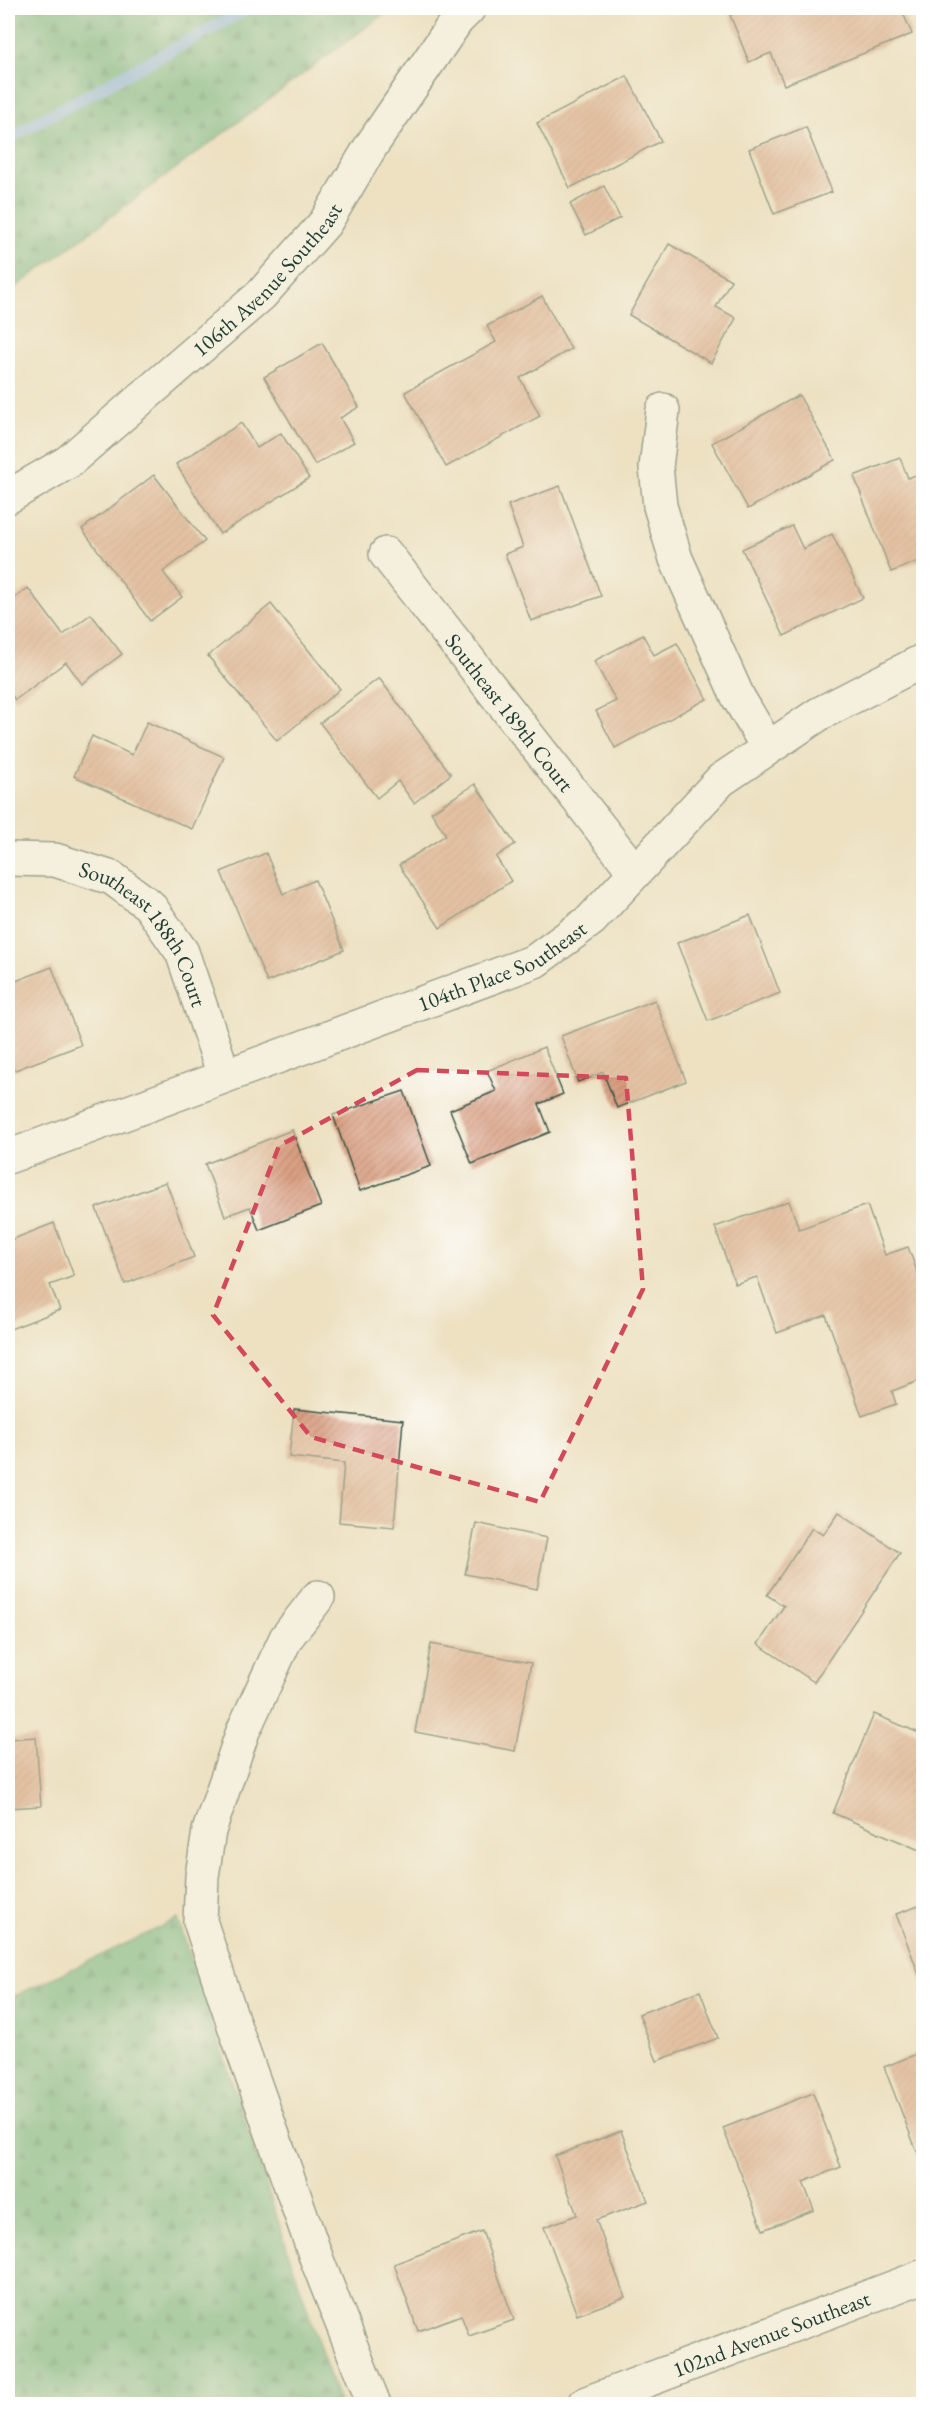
<svg xmlns="http://www.w3.org/2000/svg" width="931" height="2412" viewBox="0 0 931 2412" font-family="'EB Garamond',serif">
	<style>
		.forest { fill: url(#forest-firs); stroke: #40785a; stroke-width: 1.5 }
		.lines { fill: none; stroke-linecap: round; stroke-linejoin: round }
		.stream { stroke: #83b5ef; stroke-width: 12 }
		.building { fill: url(#building-hatch) }
		.minor-casing { stroke: #3e5649; stroke-width: 36 }
		.minor { stroke: #fff; stroke-width: 33 }
		.marked { fill: none; stroke: #d1495b; stroke-width: 4.5; stroke-dasharray: 12 8; stroke-linejoin: round }
		.labels { text-anchor: middle; dominant-baseline: central; stroke-width: 6; stroke-linejoin: round; paint-order: stroke }
		.street-label { font-size: 22px; fill: #1f3d34; stroke: #fff }
	</style>
	<defs>
		<pattern id="forest-firs" width="22" height="20" patternUnits="userSpaceOnUse" patternTransform="scale(1.5)"><rect width="22" height="20" fill="#62b380"/><path d="M5 1l3.5 6h-7zM16 11l3.5 6h-7z" fill="#50936a"/></pattern>
		<pattern id="building-hatch" width="6" height="6" patternUnits="userSpaceOnUse" patternTransform="scale(1.5)"><rect width="6" height="6" fill="#d99a7a"/><path d="M-1 1l2-2M0 6l6-6M5 7l2-2" fill="none" stroke="#af7f65"/></pattern>
	</defs>
	<rect width="100%" height="100%" fill="#fff"/>
	<filter id="ink" filterUnits="userSpaceOnUse"><feTurbulence type="fractalNoise" baseFrequency=".0167" numOctaves="2"/><feDisplacementMap in="SourceGraphic" scale="12" xChannelSelector="R" yChannelSelector="G"/><feConvolveMatrix kernelMatrix="1 2 1 2 8 2 1 2 1" color-interpolation-filters="sRGB"/></filter>
	<filter id="wash" filterUnits="userSpaceOnUse"><feTurbulence type="fractalNoise" baseFrequency=".008" numOctaves="4" result="noise"/><feDisplacementMap in="SourceGraphic" scale="24" xChannelSelector="R" yChannelSelector="G"/><feGaussianBlur stdDeviation="1.35" result="paint"/><feColorMatrix in="noise" values="0 0 0 0 0 0 0 0 0 0 0 0 0 0 0 0 0 1.4 0 .05"/><feComposite in="paint" operator="in"/></filter>
	<g filter="url(#wash)">
		<rect width="100%" height="100%" fill="#ede1c2"/>
		<g class="forest">
			<polygon points="8,8 392,8 8,293"/>
			<polygon points="178,1919 339,2404 8,2404 8,1999"/>
		</g>
		<g class="lines">
			<polyline class="stream" points="8,138 249,8"/>
		</g>
		<g id="blocks">
			<g class="building">
				<polygon points="750,8 901,8 912,34 784,85 771,53 749,62 730,15"/>
				<polygon points="627,76 661,141 570,188 537,123"/>
				<polygon points="806,127 832,192 774,214 749,149"/>
				<polygon points="604,186 620,218 586,235 570,204"/>
				<polygon points="669,244 731,280 716,307 736,318 711,363 629,315"/>
				<polygon points="542,296 571,349 520,378 540,416 446,467 405,392 496,342 487,326"/>
				<polygon points="322,343 359,407 340,418 354,442 315,465 264,377"/>
				<polygon points="799,395 835,460 748,509 712,443"/>
				<polygon points="241,423 257,448 281,433 309,478 220,534 176,464"/>
				<polygon points="900,458 908,478 924,472 924,559 891,572 854,476"/>
				<polygon points="154,475 205,541 163,572 182,597 150,621 82,529"/>
				<polygon points="560,486 601,596 531,621 505,554 523,547 508,505"/>
				<polygon points="792,526 803,549 832,534 863,598 784,636 742,549"/>
				<polygon points="28,588 63,635 91,614 122,654 82,684 66,662 15,700 8,690 8,603"/>
				<polygon points="271,604 340,689 277,741 208,656"/>
				<polygon points="643,635 654,655 677,643 707,699 615,748 596,711 616,701 594,661"/>
				<polygon points="379,678 451,774 414,803 398,781 377,798 320,723"/>
				<polygon points="147,722 224,757 192,829 74,776 92,736 132,755"/>
				<polygon points="475,784 515,844 496,857 511,881 440,928 399,865 446,835 431,812"/>
				<polygon points="266,853 283,894 315,880 344,950 267,982 221,872"/>
				<polygon points="750,915 780,993 708,1021 677,943"/>
				<polygon points="52,967 81,1045 10,1072 8,1066 8,984"/>
				<polygon points="655,1000 686,1081 617,1108 603,1072 578,1082 561,1036"/>
				<polygon points="544,1047 563,1094 539,1104 550,1132 472,1164 450,1110 496,1091 487,1071"/>
				<polygon points="404,1091 431,1166 360,1191 333,1115"/>
				<polygon points="292,1130 321,1206 259,1230 250,1207 225,1216 205,1164"/>
				<polygon points="166,1182 194,1257 125,1284 96,1208"/>
				<polygon points="789,1201 799,1229 867,1205 885,1255 908,1247 924,1290 924,1343 920,1345 924,1355 924,1379 892,1391 896,1404 862,1416 826,1315 777,1333 757,1277 735,1284 715,1227"/>
				<polygon points="54,1223 74,1276 50,1285 60,1310 8,1330 8,1241"/>
				<polygon points="294,1409 403,1420 394,1527 339,1522 344,1463 289,1457"/>
				<polygon points="839,1512 900,1553 814,1682 758,1644 784,1606 767,1595 812,1528 823,1535"/>
				<polygon points="476,1523 547,1538 537,1589 465,1574"/>
				<polygon points="431,1644 531,1663 515,1751 415,1732"/>
				<polygon points="874,1714 924,1735 924,1852 833,1813"/>
				<polygon points="36,1737 41,1806 8,1808 8,1739"/>
				<polygon points="924,1904 924,1985 923,1985 896,1914"/>
				<polygon points="700,1991 718,2038 657,2061 639,2014"/>
				<polygon points="924,2051 924,2156 919,2157 884,2067"/>
				<polygon points="813,2093 841,2167 803,2182 814,2210 763,2230 723,2128"/>
				<polygon points="621,2131 648,2201 596,2220 625,2297 577,2315 544,2227 577,2215 555,2156"/>
				<polygon points="482,2231 514,2320 469,2336 461,2315 418,2331 394,2264"/>
			</g>
		</g>
	</g>
	<g filter="url(#ink)">
		<use href="#blocks" fill-opacity="0" stroke="#3e5649" stroke-width="1.5"/>
		<g class="lines">
			<defs>
				<g id="minor">
					<polyline points="663,410 656,467 660,506 676,559 738,697 768,748"/>
					<path id="s1" d="M8,497L68,462L261,295L325,223L371,146L457,20L469,8"/>
					<path id="s2" d="M386,554L634,871"/>
					<path id="s3" d="M8,859L55,860L112,878L149,905L182,952L224,1075"/>
					<path id="s4" d="M8,1157L535,961L591,920L721,780L819,714L924,660"/>
					<polyline points="318,1597 286,1638 243,1731 209,1831 202,1876 200,1921 235,2028 317,2260 374,2404"/>
					<path id="s5" d="M584,2404L924,2276"/>
				</g>
			</defs>
			<use href="#minor" class="minor-casing"/>
			<use href="#minor" class="minor"/>
		</g>
	</g>
	<path d="M0 0H931V2412H0ZM417,1070L626,1078L643,1289L540,1502L311,1437L213,1315L279,1146Z" fill="#ede1c2" fill-opacity=".55" fill-rule="evenodd"/>
	<path class="marked" d="M417,1070L626,1078L643,1289L540,1502L311,1437L213,1315L279,1146Z"/>
	<g class="labels">
		<g class="street-label">
			<text stroke="none"><textPath href="#s1" startOffset="340">106th Avenue Southeast</textPath></text>
			<text stroke="none"><textPath href="#s2" startOffset="201">Southeast 189th Court</textPath></text>
			<text stroke="none"><textPath href="#s3" startOffset="170">Southeast 188th Court</textPath></text>
			<text stroke="none"><textPath href="#s4" startOffset="530">104th Place Southeast</textPath></text>
			<text stroke="none"><textPath href="#s5" startOffset="200">102nd Avenue Southeast</textPath></text>
		</g>
	</g>
	<rect width="931" height="2412" fill="none" stroke="#fff" stroke-width="30"/>
</svg>
